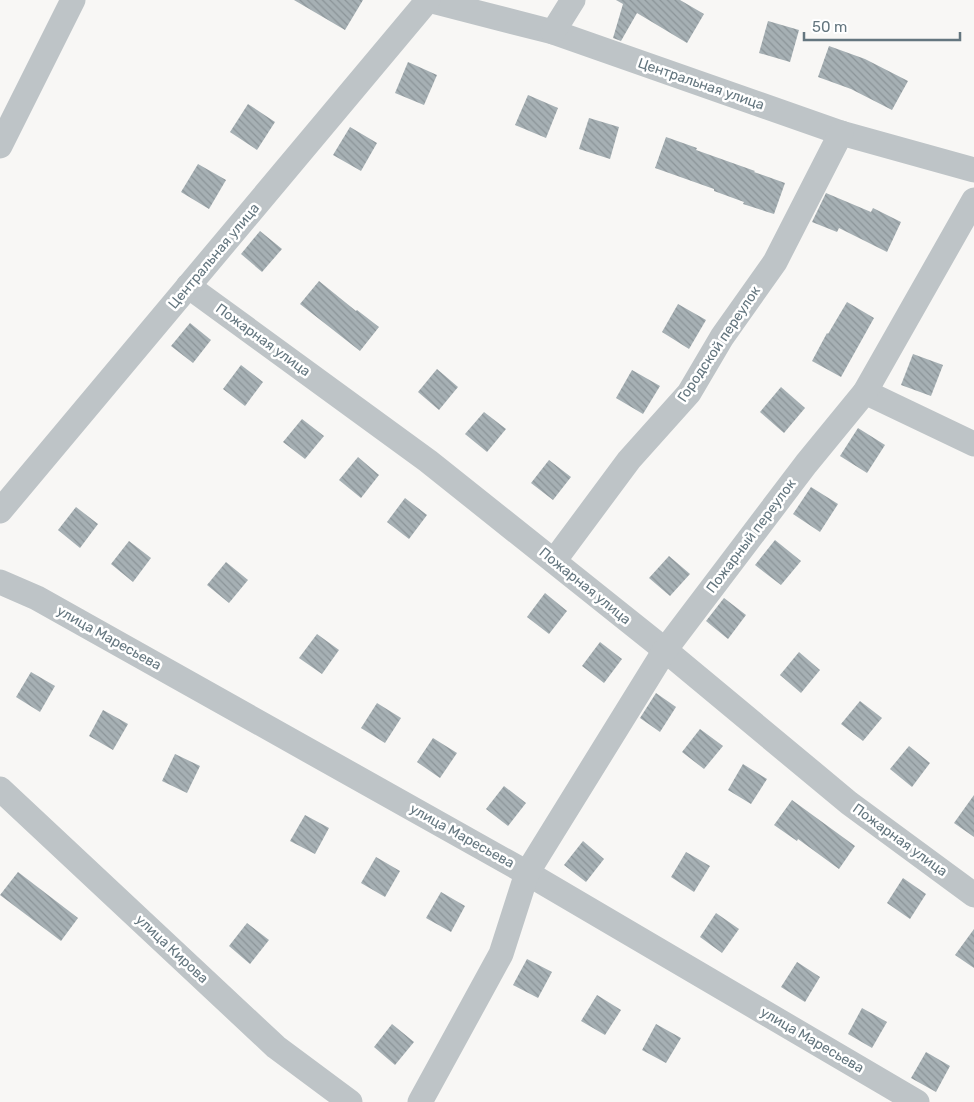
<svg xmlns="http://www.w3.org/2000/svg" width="974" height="1102" viewBox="0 0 974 1102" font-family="Rubik,sans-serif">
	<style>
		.building { fill: url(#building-back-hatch) }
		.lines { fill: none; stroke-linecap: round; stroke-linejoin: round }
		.minor { stroke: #bec4c7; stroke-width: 25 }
		.labels { text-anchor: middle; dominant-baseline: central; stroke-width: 5; stroke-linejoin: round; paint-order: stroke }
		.street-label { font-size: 14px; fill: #64767f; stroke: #fff }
	</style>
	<defs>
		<pattern id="building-back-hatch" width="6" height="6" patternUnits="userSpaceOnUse" patternTransform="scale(1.25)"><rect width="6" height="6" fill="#a6b0b4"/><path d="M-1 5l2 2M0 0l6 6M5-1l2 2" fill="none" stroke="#8b9498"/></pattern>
	</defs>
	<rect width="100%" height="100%" fill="#f8f7f5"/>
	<g class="building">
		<polygon points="294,0 363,0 345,30"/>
		<polygon points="616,0 680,0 704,14 687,43 637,13 621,41 613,38 623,4"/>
		<polygon points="768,21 799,30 790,62 759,53"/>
		<polygon points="829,46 865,59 908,81 892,110 851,89 818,77"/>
		<polygon points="408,62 437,75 424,105 395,93"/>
		<polygon points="528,95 558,108 546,138 515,125"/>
		<polygon points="248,104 275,122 257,150 230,132"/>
		<polygon points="589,118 619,127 610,159 579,149"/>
		<polygon points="350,127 377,143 361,171 333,155"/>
		<polygon points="666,137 697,148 696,150 755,171 754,172 785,183 774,214 743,204 744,202 714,191 714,189 655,168"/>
		<polygon points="198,164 226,180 209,209 181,192"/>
		<polygon points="826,193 871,212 873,208 901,222 887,252 839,228 837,232 812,222"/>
		<polygon points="260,231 282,249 262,272 241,254"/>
		<polygon points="319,281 356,311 357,310 379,327 360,351 300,304"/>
		<polygon points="847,302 874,318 841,377 812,361 827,333 828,334"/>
		<polygon points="678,304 706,320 689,349 662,332"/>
		<polygon points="190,323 211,340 193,363 171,346"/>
		<polygon points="913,354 943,365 931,396 901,385"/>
		<polygon points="241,365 263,382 245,406 223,389"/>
		<polygon points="437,369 458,387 439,410 418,392"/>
		<polygon points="632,370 660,386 643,414 616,398"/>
		<polygon points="781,387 805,408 784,433 760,412"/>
		<polygon points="484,412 506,429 487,452 465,434"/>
		<polygon points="302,419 324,436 305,459 283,442"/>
		<polygon points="858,428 885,445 867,473 840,456"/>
		<polygon points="358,457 379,475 361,498 339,480"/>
		<polygon points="549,460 571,477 553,500 531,483"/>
		<polygon points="811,487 838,504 820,532 793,514"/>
		<polygon points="405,498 427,515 409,539 387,522"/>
		<polygon points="76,507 98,524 80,548 58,530"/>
		<polygon points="775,540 801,561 781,585 755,565"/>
		<polygon points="129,541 151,558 133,582 111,564"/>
		<polygon points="669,556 690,574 670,596 649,578"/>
		<polygon points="226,562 248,580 229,603 207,585"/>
		<polygon points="545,593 567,611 549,634 527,617"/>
		<polygon points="724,598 746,615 728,639 706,621"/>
		<polygon points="317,634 339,650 322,674 299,658"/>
		<polygon points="600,642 622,659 604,683 582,666"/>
		<polygon points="799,652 820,670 801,693 780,675"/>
		<polygon points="31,672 55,686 40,712 16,697"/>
		<polygon points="656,693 676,707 660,732 640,718"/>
		<polygon points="860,701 882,718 863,741 841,724"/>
		<polygon points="377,703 401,718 385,743 361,728"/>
		<polygon points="103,710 128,724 113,750 89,736"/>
		<polygon points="700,729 723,746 704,769 682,752"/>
		<polygon points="433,738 457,753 440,778 417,762"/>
		<polygon points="909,746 930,763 912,787 890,769"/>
		<polygon points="175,754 200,766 187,793 162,781"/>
		<polygon points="743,764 767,779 751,804 728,790"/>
		<polygon points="504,786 526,803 508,826 486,809"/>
		<polygon points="974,795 974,837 954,823"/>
		<polygon points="792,800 855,846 839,869 798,839 797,841 774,825"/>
		<polygon points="305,815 329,828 315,854 290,841"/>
		<polygon points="583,841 604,859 586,882 564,865"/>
		<polygon points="686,852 710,866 694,892 671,877"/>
		<polygon points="376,857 400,871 385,897 361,883"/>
		<polygon points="18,872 78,918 61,941 0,895"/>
		<polygon points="903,878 926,894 910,919 887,903"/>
		<polygon points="441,892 465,906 451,932 426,918"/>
		<polygon points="716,913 739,929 722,953 700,937"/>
		<polygon points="247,923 269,940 250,964 229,946"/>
		<polygon points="974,929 974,968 955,955"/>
		<polygon points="527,959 552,972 538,998 513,985"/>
		<polygon points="797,962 820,977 805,1002 781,987"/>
		<polygon points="597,995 621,1010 605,1035 581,1021"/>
		<polygon points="862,1008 887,1022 872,1048 848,1034"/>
		<polygon points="392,1024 414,1042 395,1065 374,1047"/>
		<polygon points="656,1024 681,1038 666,1063 642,1050"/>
		<polygon points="926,1052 950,1066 936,1092 911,1078"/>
	</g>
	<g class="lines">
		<g class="minor">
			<polyline points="428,0 553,32 841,133 974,170"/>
			<polyline points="553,32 573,0"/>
			<polyline points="0,146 73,0"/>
			<polyline points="188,286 428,461 665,650 849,803 974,895"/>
			<polyline points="865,392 974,444"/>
			<polyline points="0,511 428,0"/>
			<polyline points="554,561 629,460 689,393 722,337 775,262 841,133"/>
			<polyline points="0,582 37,598 527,873 917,1102"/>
			<polyline points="0,789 276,1047 350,1102"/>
			<polyline points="420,1102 501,954 527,873 665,650 806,464 865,392 974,200"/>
		</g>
	</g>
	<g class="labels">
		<g class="street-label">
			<text transform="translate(701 84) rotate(19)">Центральная улица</text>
			<text transform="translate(214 256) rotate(-50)">Центральная улица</text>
			<text transform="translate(263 340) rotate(36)">Пожарная улица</text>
			<text transform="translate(719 344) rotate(-56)">Городской переулок</text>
			<text transform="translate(751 536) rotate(-53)">Пожарный переулок</text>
			<text transform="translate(585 586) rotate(39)">Пожарная улица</text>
			<text transform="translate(109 638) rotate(29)">улица Маресьева</text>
			<text transform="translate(462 836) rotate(29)">улица Маресьева</text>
			<text transform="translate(900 840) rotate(36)">Пожарная улица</text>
			<text transform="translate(172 949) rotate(43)">улица Кирова</text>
			<text transform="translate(812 1040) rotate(30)">улица Маресьева</text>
		</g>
	</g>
	<path d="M804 32v8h156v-8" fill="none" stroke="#64767f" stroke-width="2.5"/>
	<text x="812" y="32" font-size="15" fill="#64767f" stroke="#ffffff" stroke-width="4" paint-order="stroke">50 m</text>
</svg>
